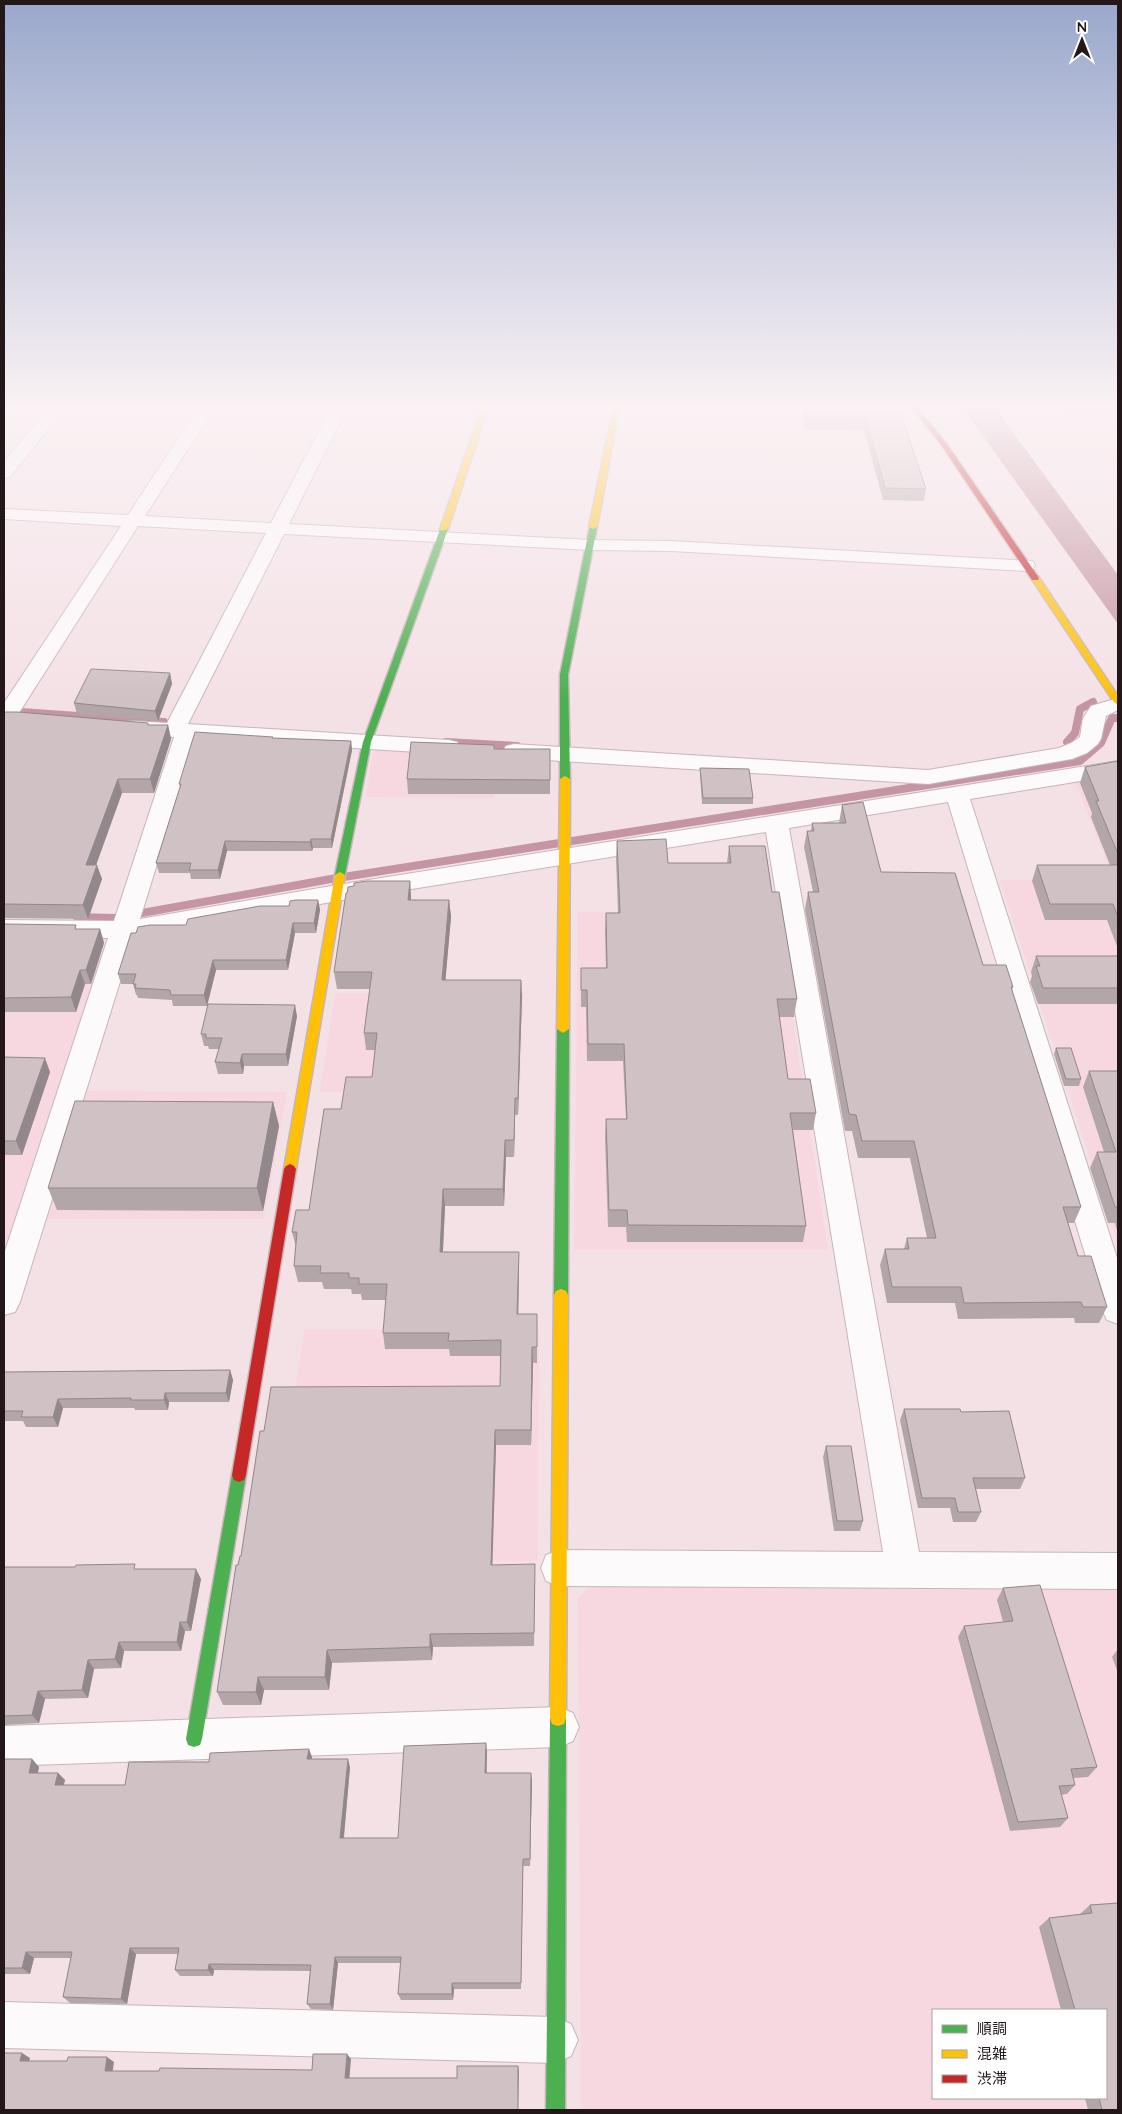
<svg xmlns="http://www.w3.org/2000/svg" width="1122" height="2114" viewBox="0 0 1122 2114" font-family="Quicksand,'Noto Sans JP',sans-serif">
	<style>
		.built { fill: #f8d8e0; fill-rule: evenodd }
		.water { fill: #c595a3 }
		.lines { fill: none; stroke-linecap: round; stroke-linejoin: round }
		.stream { stroke: #c595a3; stroke-width: 8 }
		.street-casing { stroke: #c5b6ba; stroke-width: 2 }
		.fast-casing { stroke: #c5b6ba; stroke-width: 3 }
		.slow-casing { stroke: #c5b6ba; stroke-width: 3 }
		.jam-casing { stroke: #c5b6ba; stroke-width: 3 }
		.street { fill: #fdfafb; fill-rule: evenodd }
		.fast { fill: #4caf50; fill-rule: evenodd }
		.slow { fill: #ffc107; fill-rule: evenodd }
		.jam { fill: #c62828; fill-rule: evenodd }
		.wall { fill: #b3a6a9 }
		.shaded-wall { fill: #92878a }
		.building { fill: #d0c1c5; stroke: #92878a }
	</style>
	<rect width="100%" height="100%" fill="#f4e1e6"/>
	<g class="built">
		<polygon points="383,748 497,755 494,798 366,797 373,751"/>
		<polygon points="1118,775 1118,1246 1000,880 1114,880 1075,782"/>
		<polygon points="578,912 777,912 828,1250 574,1250"/>
		<polygon points="4,936 100,938 109,944 7,1251 4,1251"/>
		<polygon points="335,994 523,994 520,1092 320,1092"/>
		<polygon points="86,1091 287,1092 264,1219 46,1219"/>
		<polygon points="539,1329 538,1561 247,1563 294,1401 304,1330"/>
		<path d="M593,1581L1118,1584V2110H581L578,1599ZM933,2010H1106V2098H933Z"/>
	</g>
	<polygon class="water" points="960,404 992,404 1118,575 1118,624"/>
	<g class="lines">
		<g class="stream">
			<polyline points="21,712 164,722"/>
			<polyline points="446,742 517,746"/>
			<polyline points="1067,742 1075,733 1080,709 1093,702"/>
			<polyline points="77,917 114,918 331,879 1080,761 1101,743 1112,718 1118,718"/>
		</g>
		<defs>
			<g id="street">
				<polygon points="52,404 68,404 10,477 4,478 4,462"/>
				<polygon points="201,404 217,404 145,516 271,523 333,404 349,404 289,524 590,540 671,541 1033,561 1035,565 1033,569 1026,571 671,551 590,550 284,534 188,724 449,740 457,742 460,747 457,752 449,754 196,738 140,919 337,885 1118,761 1118,775 970,799 1118,1261 1118,1324 1107,1320 1102,1310 948,802 789,828 919,1552 1118,1553 1118,1589 559,1586 546,1581 541,1568 546,1555 559,1550 883,1552 766,832 337,901 134,937 20,1302 15,1312 4,1315 4,1254 108,938 4,936 4,920 114,921 174,737 124,732 121,727 124,722 132,721 167,723 266,533 138,526 17,716 14,721 4,722 4,703 121,526 4,519 4,509 128,515"/>
				<polygon points="1118,698 1118,710 1106,716 1101,739 1098,744 1087,753 1072,759 928,784 514,758 506,756 503,751 506,746 514,744 928,770 1059,748 1071,743 1080,737 1083,718 1091,706"/>
				<polygon points="559,1707 573,1713 579,1727 573,1741 559,1747 4,1766 4,1726"/>
				<polygon points="4,2002 555,2017 571,2024 578,2040 571,2056 555,2063 4,2048"/>
			</g>
			<g id="fast">
				<polygon points="590,525 597,527 568,675 570,779 565,782 560,779 560,675"/>
				<polygon points="441,527 448,529 371,742 345,875 344,877 336,877 335,875 363,742"/>
				<polygon points="563,1025 569,1029 568,1295 566,1299 561,1301 556,1299 554,1295 557,1029"/>
				<polygon points="239,1468 244,1470 246,1475 202,1739 200,1745 194,1747 188,1745 186,1739 232,1475 234,1470"/>
				<polygon points="558,1710 564,1712 566,1718 565,2110 546,2110 550,1718 552,1712"/>
			</g>
			<g id="slow">
				<polygon points="483,404 489,404 448,529 441,531 440,529"/>
				<polygon points="614,404 620,404 597,527 593,529 589,527"/>
				<polygon points="1032,576 1038,576 1118,696 1118,705 1114,702 1031,578"/>
				<polygon points="565,776 570,779 569,1029 563,1033 557,1029 560,779"/>
				<polygon points="340,872 345,875 296,1169 294,1172 286,1172 284,1169 335,875"/>
				<polygon points="561,1289 566,1291 568,1295 566,1718 564,1724 558,1726 552,1724 550,1718 554,1295 556,1291"/>
			</g>
			<g id="jam">
				<polygon points="909,404 915,404 947,444 1039,578 1038,580 1032,580 942,446"/>
				<polygon points="290,1164 294,1166 296,1169 246,1475 244,1480 239,1482 234,1480 232,1475 284,1169 286,1166"/>
			</g>
		</defs>
		<use href="#street" class="street-casing"/>
		<use href="#fast" class="fast-casing"/>
		<use href="#slow" class="slow-casing"/>
		<use href="#jam" class="jam-casing"/>
		<use href="#street" class="street"/>
		<use href="#fast" class="fast"/>
		<use href="#slow" class="slow"/>
		<use href="#jam" class="jam"/>
	</g>
	<g class="wall">
		<polygon points="801,404 895,404 926,489 924,501 883,500 864,430 805,429"/>
		<polygon points="1062,404 1118,404 1118,412 1067,412"/>
		<polygon points="170,673 172,684 158,721 77,714 74,703"/>
		<polygon points="4,712 149,725 168,725 171,739 154,793 122,793 96,865 102,879 88,919 4,918"/>
		<polygon points="273,738 351,741 352,750 332,848 313,848 312,851 227,851 220,879 191,879 190,873 159,873 156,863 180,787 179,784"/>
		<polygon points="494,749 550,749 550,794 408,794 407,779"/>
		<polygon points="1118,761 1118,949 1107,920 1045,920 1032,881 1037,865 1110,865 1091,817 1092,813 1080,783 1085,767"/>
		<polygon points="700,768 753,798 753,804 702,804 700,774"/>
		<polygon points="842,805 881,872 983,965 1013,987 1012,990 1081,1207 1074,1223 1068,1223 1078,1256 1107,1307 1099,1323 1075,1323 1074,1318 958,1319 955,1303 887,1303 880,1265 885,1249 904,1249 907,1238 927,1238 910,1158 858,1158 852,1131 845,1131 805,909 808,892 813,892 804,847 807,831 811,831 812,823 839,823"/>
		<polygon points="617,841 668,863 727,863 729,846 772,892 797,999 794,1017 779,1017 788,1079 816,1113 813,1130 793,1130 806,1226 803,1242 627,1242 626,1227 608,1227 605,1137 606,1119 626,1119 623,1061 587,1061 586,1007 581,1007 581,968 606,968 605,931 606,913 618,913 616,858"/>
		<polygon points="410,881 411,900 449,900 451,917 445,980 521,980 522,997 518,1115 515,1115 514,1157 506,1157 504,1206 445,1206 443,1252 519,1268 518,1314 537,1314 537,1363 533,1363 531,1445 496,1445 492,1565 535,1578 534,1646 433,1647 432,1660 332,1663 329,1690 264,1690 261,1705 223,1705 217,1692 238,1565 241,1556 264,1431 500,1386 501,1356 450,1356 449,1349 385,1349 383,1333 386,1300 362,1300 361,1294 352,1294 351,1289 324,1289 322,1282 298,1282 294,1266 296,1247 292,1232 309,1210 341,1109 372,1077 375,1050 366,1050 364,1033 370,989 337,989 334,972"/>
		<polygon points="318,900 320,910 316,933 295,933 288,970 216,970 207,1006 173,1006 172,1000 138,998 137,995 136,995 133,984 121,984 118,974 136,933 186,925 289,906"/>
		<polygon points="4,924 78,929 100,929 104,943 91,984 85,984 76,1012 4,1012"/>
		<polygon points="1036,956 1118,956 1118,1004 1038,1004 1030,982 1032,976 1031,972"/>
		<polygon points="297,1016 288,1066 244,1066 243,1074 218,1074 215,1062 219,1049 209,1049 208,1046 204,1046 201,1034"/>
		<polygon points="1056,1048 1081,1079 1079,1086 1064,1086 1054,1054"/>
		<polygon points="4,1057 50,1072 22,1155 4,1155"/>
		<polygon points="1089,1071 1118,1071 1118,1234 1115,1223 1108,1223 1090,1168 1097,1152 1104,1152 1083,1087"/>
		<polygon points="273,1102 279,1126 263,1211 57,1210 48,1188"/>
		<polygon points="230,1370 233,1380 229,1402 169,1402 168,1410 135,1410 134,1408 63,1408 58,1427 26,1427 23,1421 4,1421 4,1372"/>
		<polygon points="904,1409 961,1412 1025,1478 1020,1489 976,1489 981,1512 976,1522 953,1522 950,1508 918,1508 900,1420"/>
		<polygon points="826,1446 863,1521 860,1531 834,1531 823,1457"/>
		<polygon points="4,1567 137,1569 201,1579 191,1631 185,1631 181,1651 124,1651 121,1668 94,1669 88,1698 45,1699 39,1723 4,1725"/>
		<polygon points="1003,1588 1097,1767 1088,1777 1073,1778 1075,1785 1067,1794 1061,1795 1068,1818 1060,1827 1010,1831 958,1637 964,1626 1003,1622 997,1600"/>
		<polygon points="1118,1649 1118,1673 1112,1657"/>
		<polygon points="487,1751 487,1773 532,1780 530,1866 523,1866 521,1989 454,1989 453,2000 401,2000 398,1994 401,1963 338,1963 333,2010 311,2009 307,2004 310,1971 214,1970 213,1976 180,1976 175,1970 178,1954 136,1954 127,2004 70,2003 63,1997 71,1958 34,1958 30,1974 4,1974 4,1759 32,1759 39,1767 38,1773 58,1773 65,1780 63,1785 125,1785 209,1762 312,1757 312,1759 350,1767 344,1838 398,1838"/>
		<polygon points="1118,1903 1118,2110 1088,2110 1085,2098 1106,2098 1106,2010 1061,2010 1039,1927 1049,1918 1080,1914 1090,1905"/>
	</g>
	<g class="shaded-wall">
		<polygon points="170,673 172,684 158,721 155,711"/>
		<polygon points="168,725 171,739 154,793 150,779"/>
		<polygon points="351,741 352,750 332,848 331,839"/>
		<polygon points="118,779 122,793 91,879 86,865"/>
		<polygon points="311,839 313,848 312,851 310,842"/>
		<polygon points="225,841 227,851 220,879 218,870"/>
		<polygon points="97,865 102,879 88,919 83,905"/>
		<polygon points="410,881 411,898 410,917 408,900"/>
		<polygon points="318,900 320,910 316,933 314,923"/>
		<polygon points="449,900 451,917 444,997 442,980"/>
		<polygon points="293,923 295,933 288,970 286,960"/>
		<polygon points="100,929 104,943 91,984 86,970"/>
		<polygon points="213,960 216,970 207,1006 204,995"/>
		<polygon points="80,970 85,984 76,1012 71,997"/>
		<polygon points="521,980 522,997 518,1115 518,1098"/>
		<polygon points="295,1005 297,1016 288,1066 286,1054"/>
		<polygon points="242,1054 244,1066 243,1074 240,1063"/>
		<polygon points="45,1058 50,1072 22,1155 16,1141"/>
		<polygon points="515,1098 515,1115 514,1157 514,1140"/>
		<polygon points="273,1102 279,1126 263,1211 257,1188"/>
		<polygon points="505,1140 506,1157 504,1206 503,1189"/>
		<polygon points="443,1189 445,1206 442,1268 440,1252"/>
		<polygon points="519,1252 519,1268 518,1330 517,1314"/>
		<polygon points="532,1347 533,1363 531,1445 531,1430"/>
		<polygon points="230,1370 233,1380 229,1402 226,1393"/>
		<polygon points="165,1393 169,1402 168,1410 164,1400"/>
		<polygon points="58,1399 63,1408 58,1427 53,1417"/>
		<polygon points="495,1430 496,1445 492,1578 491,1565"/>
		<polygon points="196,1569 201,1579 191,1631 187,1622"/>
		<polygon points="180,1622 185,1631 181,1651 177,1642"/>
		<polygon points="430,1634 433,1647 432,1660 430,1647"/>
		<polygon points="119,1642 124,1651 121,1668 115,1659"/>
		<polygon points="327,1650 332,1663 329,1690 325,1677"/>
		<polygon points="88,1660 94,1669 88,1698 82,1690"/>
		<polygon points="258,1677 264,1690 261,1705 256,1692"/>
		<polygon points="38,1691 45,1699 39,1723 32,1715"/>
		<polygon points="486,1743 487,1751 486,1780 485,1773"/>
		<polygon points="309,1749 312,1757 311,1767 307,1759"/>
		<polygon points="32,1759 39,1767 36,1780 29,1773"/>
		<polygon points="348,1759 350,1767 343,1845 340,1838"/>
		<polygon points="58,1773 65,1780 62,1793 55,1785"/>
		<polygon points="531,1773 532,1780 530,1866 530,1859"/>
		<polygon points="130,1948 136,1954 127,2004 121,1999"/>
		<polygon points="26,1952 34,1958 30,1974 22,1968"/>
		<polygon points="335,1957 338,1963 333,2010 330,2004"/>
		<polygon points="209,1964 214,1970 213,1976 208,1970"/>
		<polygon points="452,1983 454,1989 453,2000 452,1994"/>
		<polygon points="22,2053 30,2058 28,2066 20,2061"/>
		<polygon points="347,2054 351,2059 349,2083 345,2078"/>
		<polygon points="107,2057 114,2062 112,2076 105,2071"/>
		<polygon points="518,2066 519,2071 518,2110"/>
	</g>
	<g class="building">
		<polygon points="805,404 895,404 903,420 926,489 885,488 866,418 807,417"/>
		<polygon points="91,669 170,673 155,711 74,703"/>
		<polygon points="4,712 18,712 148,723 148,725 168,725 150,779 118,779 86,865 97,865 83,905 4,904"/>
		<polygon points="195,732 273,737 272,738 351,741 331,839 311,839 310,842 225,841 218,870 189,870 191,863 156,863 181,784 179,784"/>
		<polygon points="411,742 494,745 494,749 550,749 550,780 407,779"/>
		<polygon points="1118,761 1118,854 1096,801 1099,801 1085,767"/>
		<polygon points="700,768 749,769 753,798 703,798"/>
		<polygon points="863,802 881,872 955,873 983,965 1006,965 1013,987 1011,987 1081,1207 1063,1207 1078,1256 1091,1256 1107,1307 1083,1307 1081,1302 964,1303 961,1287 892,1287 885,1249 909,1249 907,1238 936,1238 914,1141 862,1141 856,1115 849,1114 808,892 819,892 807,831 814,831 812,823 846,823 842,805"/>
		<polygon points="666,839 668,863 731,863 729,846 765,846 772,892 779,892 797,999 777,999 788,1079 810,1079 816,1113 790,1113 806,1226 628,1225 627,1210 609,1210 606,1119 627,1119 624,1044 588,1044 587,990 581,990 581,968 607,968 606,913 620,913 617,841"/>
		<polygon points="1037,865 1118,865 1118,917 1113,904 1050,904"/>
		<polygon points="367,881 410,881 408,900 449,900 442,980 521,980 518,1098 515,1098 514,1140 505,1140 503,1189 443,1189 440,1252 519,1252 517,1314 537,1314 537,1347 532,1347 531,1430 495,1430 491,1565 535,1564 534,1633 430,1634 430,1647 327,1650 325,1677 258,1677 256,1692 217,1692 236,1565 238,1565 240,1556 241,1556 260,1431 264,1431 271,1387 500,1386 501,1340 448,1341 449,1333 383,1333 387,1284 359,1284 359,1278 349,1278 349,1273 320,1273 321,1266 294,1266 297,1232 292,1232 296,1210 309,1210 324,1109 341,1109 346,1077 372,1077 377,1033 364,1033 372,972 334,972 346,893 347,893 348,887 354,886 354,883"/>
		<polygon points="296,900 318,900 314,923 293,923 286,960 213,960 204,995 171,995 170,990 135,988 136,984 133,984 136,974 118,974 131,933 136,933 138,927 150,925 186,925 188,919 260,906 289,906 290,901"/>
		<polygon points="4,924 76,925 75,929 100,929 86,970 80,970 71,997 4,998"/>
		<polygon points="1036,956 1118,956 1118,988 1043,988 1036,966 1040,966"/>
		<polygon points="208,1004 295,1005 286,1054 242,1054 240,1063 215,1062 222,1038 206,1038 206,1034 201,1034"/>
		<polygon points="1056,1048 1071,1048 1081,1079 1066,1079"/>
		<polygon points="4,1057 45,1058 16,1141 4,1141"/>
		<polygon points="1089,1071 1118,1071 1118,1207 1115,1207 1097,1152 1116,1152"/>
		<polygon points="75,1101 273,1102 257,1188 48,1188"/>
		<polygon points="230,1370 226,1393 165,1393 164,1400 131,1400 131,1398 58,1399 53,1417 21,1417 23,1411 4,1411 4,1372"/>
		<polygon points="904,1409 960,1409 961,1412 1009,1411 1025,1478 973,1478 981,1512 958,1512 955,1498 922,1498"/>
		<polygon points="826,1446 851,1446 863,1521 837,1521"/>
		<polygon points="135,1564 134,1569 196,1569 187,1622 180,1622 177,1642 119,1642 115,1659 88,1660 82,1690 38,1691 32,1715 4,1716 4,1567 75,1567 76,1565"/>
		<polygon points="1040,1585 1097,1767 1071,1769 1075,1785 1059,1786 1068,1818 1018,1822 964,1626 1013,1621 1003,1588"/>
		<polygon points="486,1743 485,1773 531,1773 530,1859 523,1859 521,1983 452,1983 452,1994 398,1994 401,1957 335,1957 330,2004 307,2004 311,1965 209,1964 208,1970 175,1970 179,1948 130,1948 121,1999 63,1997 72,1952 26,1952 22,1968 4,1968 4,1759 32,1759 29,1773 58,1773 55,1785 125,1785 129,1762 209,1762 210,1753 309,1749 307,1759 348,1759 340,1838 398,1838 404,1746"/>
		<polygon points="1118,1903 1118,2110 1102,2110 1099,2098 1106,2098 1106,2010 1075,2010 1049,1918 1092,1913 1090,1905"/>
		<polygon points="4,2053 22,2053 20,2061 67,2061 68,2057 107,2057 105,2071 159,2071 160,2068 312,2070 313,2054 347,2054 345,2078 457,2078 457,2066 518,2066 518,2110 4,2110"/>
	</g>
	<linearGradient id="sky" x2="0" y2="1"><stop stop-color="#9aa8cc"/><stop offset="0.58" stop-color="#faf2f4"/><stop offset="1" stop-color="#faf2f4" stop-opacity="0"/></linearGradient>
	<rect width="1122" height="700" fill="url(#sky)"/>
	<rect width="1122" height="2114" fill="none" stroke="#23171a" stroke-width="10"/>
	<rect x="932" y="2009" width="175" height="90" fill="#ffffff" stroke="#a7a2a3"/>
	<rect x="942" y="2025" width="25" height="8" fill="#4caf50" stroke="#a7a2a3"/>
	<text x="977" y="2034" font-size="15" fill="#23171a">順調</text>
	<rect x="942" y="2050" width="25" height="8" fill="#ffc107" stroke="#a7a2a3"/>
	<text x="977" y="2059" font-size="15" fill="#23171a">混雑</text>
	<rect x="942" y="2075" width="25" height="8" fill="#c62828" stroke="#a7a2a3"/>
	<text x="977" y="2084" font-size="15" fill="#23171a">渋滞</text>
	<g transform="translate(1082 40)" stroke="#ffffff" stroke-width="4" paint-order="stroke">
	<path d="M0-4L9 19L0 12L-9 19Z" fill="#23171a"/>
	<text y="-8" font-size="14" font-weight="bold" text-anchor="middle" fill="#23171a">N</text>
	</g>
</svg>
